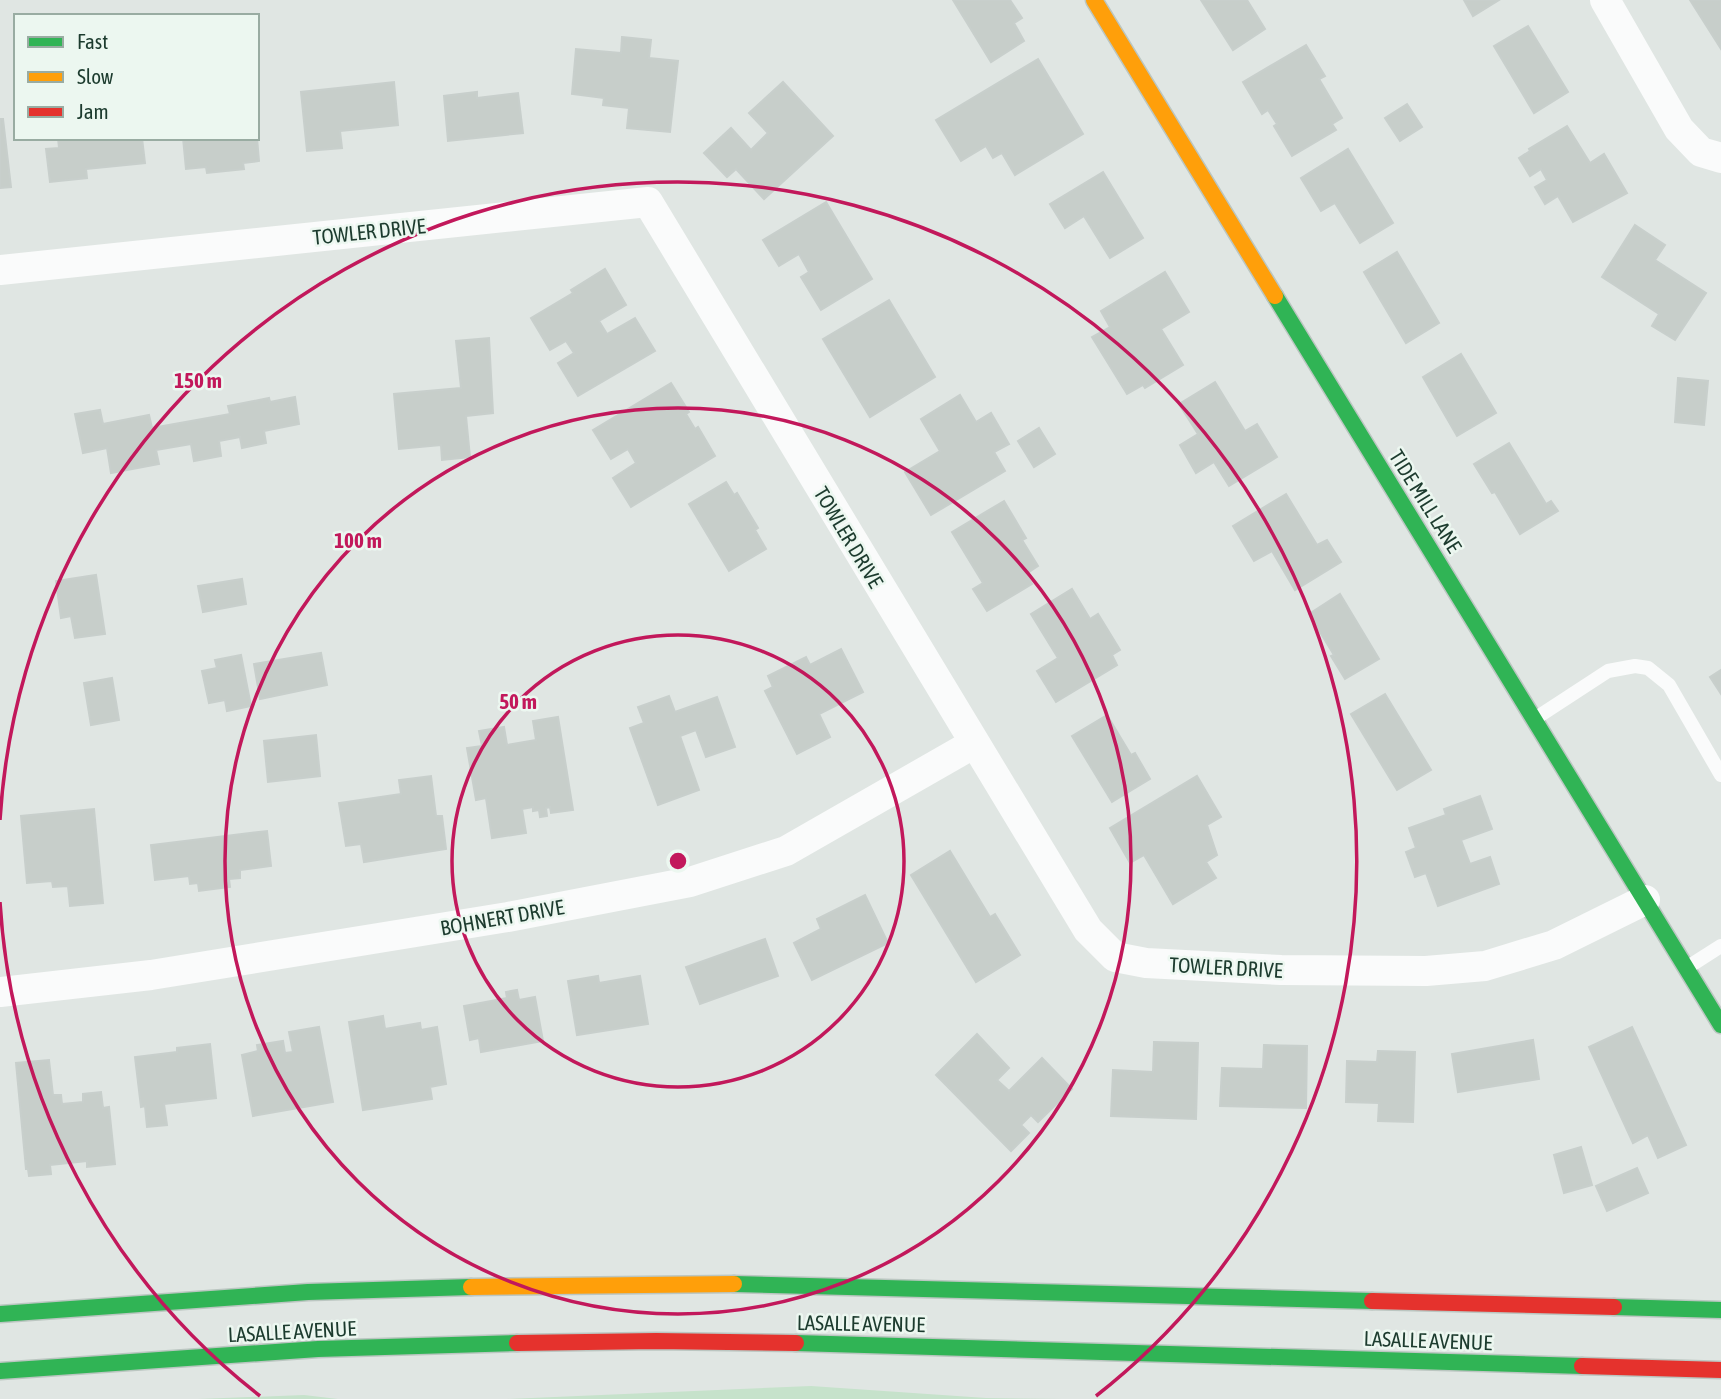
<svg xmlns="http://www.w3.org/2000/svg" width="1721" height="1399" viewBox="0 0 1721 1399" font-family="'Asap Condensed',sans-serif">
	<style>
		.green { fill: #c6e2cb }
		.building { fill: #c7ceca; stroke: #c8cfcc; stroke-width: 2 }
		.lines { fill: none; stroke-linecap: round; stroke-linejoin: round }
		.fast-casing { stroke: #bbc6c1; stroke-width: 19 }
		.slow-casing { stroke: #bbc6c1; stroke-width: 19 }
		.jam-casing { stroke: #bbc6c1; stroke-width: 19 }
		.lane { stroke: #fafbfb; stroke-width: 14 }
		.street { stroke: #fafbfb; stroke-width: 30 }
		.fast { stroke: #30b455; stroke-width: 16 }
		.slow { stroke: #ff9f0a; stroke-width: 16 }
		.jam { stroke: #e5322d; stroke-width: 16 }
		.ring { fill: none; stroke: #c2185b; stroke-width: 3.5 }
		.labels { text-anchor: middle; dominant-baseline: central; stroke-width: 5; stroke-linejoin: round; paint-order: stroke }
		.street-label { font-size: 21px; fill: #1c3b2e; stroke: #ecf7f0 }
		.centre { fill: #c2185b; stroke: #ecf7f0; stroke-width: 3.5 }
		.ring-label { font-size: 21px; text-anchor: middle; font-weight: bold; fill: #c2185b; stroke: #ecf7f0; stroke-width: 5; stroke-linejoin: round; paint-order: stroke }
	</style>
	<rect width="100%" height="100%" fill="#e0e6e3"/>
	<g class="green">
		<polygon points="811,1386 986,1398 1064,1399 507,1399"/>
		<polygon points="304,1395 338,1399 198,1399"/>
	</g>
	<g class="building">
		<polygon points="953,0 1010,0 1022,18 1014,23 1024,41 991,62"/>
		<polygon points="1201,0 1247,0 1265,29 1233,50"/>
		<polygon points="1464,0 1499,0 1473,16"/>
		<polygon points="1690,0 1721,0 1721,49"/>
		<polygon points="1528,26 1568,92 1534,113 1494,46"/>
		<polygon points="622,37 651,40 649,58 678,61 670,132 627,128 629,108 603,105 604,98 572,94 576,49 621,53"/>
		<polygon points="1306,45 1325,76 1319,79 1342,118 1332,124 1336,130 1292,156 1274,126 1277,124 1268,110 1262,114 1243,82"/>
		<polygon points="1038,59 1083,134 1015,175 1002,153 993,158 986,146 961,161 936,120"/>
		<polygon points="394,82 398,125 340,131 342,148 307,151 301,92"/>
		<polygon points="783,82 833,136 764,199 736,169 727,177 704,153 731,128 751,150 768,133 749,113"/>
		<polygon points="477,92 477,98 518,93 523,133 448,141 444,96"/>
		<polygon points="1407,104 1422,127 1400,141 1385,118"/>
		<polygon points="0,119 3,119 11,187 0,188"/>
		<polygon points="1567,126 1590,163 1604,154 1627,193 1573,222 1558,196 1545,204 1535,187 1547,180 1541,169 1530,176 1519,158 1530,151 1529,149"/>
		<polygon points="58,138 142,138 145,163 86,169 87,178 50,182 46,149 59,148"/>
		<polygon points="183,138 257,138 259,161 243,163 244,169 207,173 206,167 186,169"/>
		<polygon points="1348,149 1393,223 1360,243 1335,203 1321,211 1301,178"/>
		<polygon points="1103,172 1143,238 1110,258 1084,216 1065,228 1050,204"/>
		<polygon points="826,202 872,279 821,310 801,277 809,272 799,254 779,266 763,240"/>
		<polygon points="1635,225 1665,245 1655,260 1706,293 1675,340 1652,326 1659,314 1602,277"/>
		<polygon points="1397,252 1439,323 1406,343 1364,272"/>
		<polygon points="605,269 626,305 599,321 607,334 635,318 655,351 578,396 558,363 574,353 566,341 550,350 531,318 573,293 571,290"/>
		<polygon points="1165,272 1189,312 1161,329 1183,365 1145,388 1143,385 1127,394 1092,337 1110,327 1101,311"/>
		<polygon points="889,300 935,377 870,417 823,339"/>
		<polygon points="489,338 493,413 466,416 470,457 442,460 441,445 399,449 394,394 461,388 456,341"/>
		<polygon points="1461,354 1496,413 1457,436 1423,377"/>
		<polygon points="1678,378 1708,381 1704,425 1675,422"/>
		<polygon points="1215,382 1245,431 1257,424 1277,457 1229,486 1214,462 1196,473 1180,445 1198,434 1179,404"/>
		<polygon points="671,383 689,412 686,414 695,429 698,427 715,456 631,507 613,478 636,463 628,449 611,459 593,430"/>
		<polygon points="960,395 976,422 991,413 1009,444 994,452 1005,471 931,515 905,472 940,451 921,419"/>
		<polygon points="295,397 299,424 264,431 266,443 242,448 240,437 219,441 221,456 194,461 191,444 156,450 159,464 111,473 107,448 83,453 75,414 100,410 103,424 149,415 152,428 230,414 228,406 269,398 270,402"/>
		<polygon points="1039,428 1055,454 1034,467 1018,441"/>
		<polygon points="1509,443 1546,504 1551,501 1558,511 1520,534 1495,492 1492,493 1474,464"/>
		<polygon points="726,482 734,495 737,493 758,528 755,530 766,549 729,571 689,504"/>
		<polygon points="1286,494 1317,545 1327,540 1341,562 1295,590 1272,551 1254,561 1233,526"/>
		<polygon points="1004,501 1026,538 1022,540 1038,566 1026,574 1032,584 987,611 973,589 983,583 952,532"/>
		<polygon points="96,575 105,634 75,638 71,616 61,618 56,581"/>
		<polygon points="242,579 246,604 203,612 198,586"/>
		<polygon points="1072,589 1090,619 1098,614 1120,650 1112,655 1117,665 1056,702 1037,671 1058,658 1031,614"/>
		<polygon points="1340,594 1379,659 1345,679 1331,656 1334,655 1309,614"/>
		<polygon points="841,649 863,692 819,714 830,737 797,754 765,691 773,687 768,676 806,657 810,665"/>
		<polygon points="321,653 327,685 260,699 254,664"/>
		<polygon points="241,655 251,706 227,711 225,700 209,703 202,671 217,668 215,660"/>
		<polygon points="1721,670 1721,694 1710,677"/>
		<polygon points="112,678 119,720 91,725 84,683"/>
		<polygon points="1385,694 1431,770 1397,790 1351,714"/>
		<polygon points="669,696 675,712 717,697 735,747 706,757 696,730 680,736 699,790 658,805 630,728 644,723 638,707"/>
		<polygon points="1107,715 1131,755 1135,753 1150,779 1112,802 1072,736"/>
		<polygon points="558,717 573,810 551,813 550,807 546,808 547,816 540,817 539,810 533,811 533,807 522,809 526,833 492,838 486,798 476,800 467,748 482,746 479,731 504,727 507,745 536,740 533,721"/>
		<polygon points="316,735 320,776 268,782 264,741"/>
		<polygon points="431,776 436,816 442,816 446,849 364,862 361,844 346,846 339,803 401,794 399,780"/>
		<polygon points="1197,776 1221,817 1207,825 1217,855 1206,862 1216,878 1173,904 1144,855 1130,863 1110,828"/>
		<polygon points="1480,796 1492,829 1461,840 1470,864 1490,857 1499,884 1438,906 1426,873 1415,877 1406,852 1416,848 1409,828 1446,815 1444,809"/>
		<polygon points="94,809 103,903 70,906 68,886 53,887 52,881 27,883 21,816"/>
		<polygon points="267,831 271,866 240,870 240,878 229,879 230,887 199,891 198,883 190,884 189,876 155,880 151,845"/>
		<polygon points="950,851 990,917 995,914 1020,955 976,982 911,875"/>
		<polygon points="865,895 888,943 812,980 794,943 821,929 817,919"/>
		<polygon points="765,939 778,976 700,1004 686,967"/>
		<polygon points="598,976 599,983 640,976 648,1024 577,1035 568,981"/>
		<polygon points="517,990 519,1000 535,997 543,1041 481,1052 479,1038 470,1040 464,1006 507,998 506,992"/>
		<polygon points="383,1016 385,1029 420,1023 421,1030 437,1027 446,1084 430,1087 432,1099 363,1110 349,1022"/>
		<polygon points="319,1027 333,1102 253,1116 242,1055 258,1051 257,1045 283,1041 285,1053 293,1052 289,1032"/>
		<polygon points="1632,1027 1686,1145 1658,1158 1648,1135 1633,1143 1589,1047"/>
		<polygon points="977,1034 1009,1068 997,1080 1009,1091 1042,1058 1072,1089 1038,1122 1031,1115 1021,1125 1029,1133 1011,1151 936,1075"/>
		<polygon points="1533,1040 1539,1079 1458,1092 1452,1054"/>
		<polygon points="1154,1042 1198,1043 1196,1119 1111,1116 1113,1070 1153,1072"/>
		<polygon points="210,1044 216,1098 164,1104 167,1125 147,1127 145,1106 141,1107 135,1057 177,1052 177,1048"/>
		<polygon points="1264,1045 1307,1046 1306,1108 1220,1106 1222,1068 1263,1069"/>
		<polygon points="1378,1051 1415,1052 1413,1122 1378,1121 1379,1103 1346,1102 1347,1061 1377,1062"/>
		<polygon points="49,1060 53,1095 61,1095 62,1104 83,1102 83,1094 101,1092 103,1108 109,1107 115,1164 87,1167 87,1161 50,1165 51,1174 29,1176 28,1169 26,1169 16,1063"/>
		<polygon points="1581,1147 1592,1185 1564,1193 1554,1155"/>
		<polygon points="1637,1168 1648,1193 1607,1211 1596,1186"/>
	</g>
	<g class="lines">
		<defs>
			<g id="fast">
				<polyline points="1275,296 1721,1025"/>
				<polyline points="734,1284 1372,1301"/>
				<polyline points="1614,1307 1721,1310"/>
				<polyline points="0,1314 308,1292 471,1287"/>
				<polyline points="796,1343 1582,1366"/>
				<polyline points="0,1371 318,1349 517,1343"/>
			</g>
			<g id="slow">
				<polyline points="1094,0 1275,296"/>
				<polyline points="471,1287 734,1284"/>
			</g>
			<g id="jam">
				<polyline points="1372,1301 1614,1307"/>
				<polyline points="517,1343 656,1341 796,1343"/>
				<polyline points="1582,1366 1721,1370"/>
			</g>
		</defs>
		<use href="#fast" class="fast-casing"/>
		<use href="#slow" class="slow-casing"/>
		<use href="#jam" class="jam-casing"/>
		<g class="lane">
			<polyline points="1536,718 1608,671 1635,666 1648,668 1669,685 1721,775"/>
			<polyline points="1688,967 1721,946"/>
		</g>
		<g class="street">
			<polyline points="1605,0 1679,129 1701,152 1721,158"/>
			<polyline points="0,270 648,202 1088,930 1115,957 1146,963 1281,970 1426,971 1485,966 1554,945 1645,900"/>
			<polyline points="0,992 151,975 508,917 690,882 786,851 973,744"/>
		</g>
		<use href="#fast" class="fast"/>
		<use href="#slow" class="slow"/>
		<use href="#jam" class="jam"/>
	</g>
	<g class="ring">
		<circle cx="678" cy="861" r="226"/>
		<circle cx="678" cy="861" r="453"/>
		<path d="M260 1396A679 679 0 0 1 0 902M0 820A679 679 0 1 1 1096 1396"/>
	</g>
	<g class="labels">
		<g class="street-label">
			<text transform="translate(369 231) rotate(-6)">TOWLER DRIVE</text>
			<text transform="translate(1426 501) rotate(58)">TIDE MILL LANE</text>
			<text transform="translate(849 537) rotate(59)">TOWLER DRIVE</text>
			<text transform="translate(502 917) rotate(-10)">BOHNERT DRIVE</text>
			<text transform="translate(1226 967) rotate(3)">TOWLER DRIVE</text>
			<text transform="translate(861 1323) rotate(1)">LASALLE AVENUE</text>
			<text transform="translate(292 1331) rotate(-3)">LASALLE AVENUE</text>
			<text transform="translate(1428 1340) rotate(2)">LASALLE AVENUE</text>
		</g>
	</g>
	<circle cx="678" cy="861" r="10" class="centre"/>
	<g class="ring-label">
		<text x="198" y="388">150 m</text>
		<text x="358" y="548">100 m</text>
		<text x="518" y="709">50 m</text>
	</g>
	<rect x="14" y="14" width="245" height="126" fill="#ecf7f0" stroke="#99aca2" stroke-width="2"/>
	<rect x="28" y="37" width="35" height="10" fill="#30b455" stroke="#99aca2" stroke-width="2"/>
	<text x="77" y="49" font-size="21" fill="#1c3b2e">Fast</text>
	<rect x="28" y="72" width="35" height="10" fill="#ff9f0a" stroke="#99aca2" stroke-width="2"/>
	<text x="77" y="84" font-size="21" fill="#1c3b2e">Slow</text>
	<rect x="28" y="107" width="35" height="10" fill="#e5322d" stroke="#99aca2" stroke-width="2"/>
	<text x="77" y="119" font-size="21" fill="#1c3b2e">Jam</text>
</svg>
